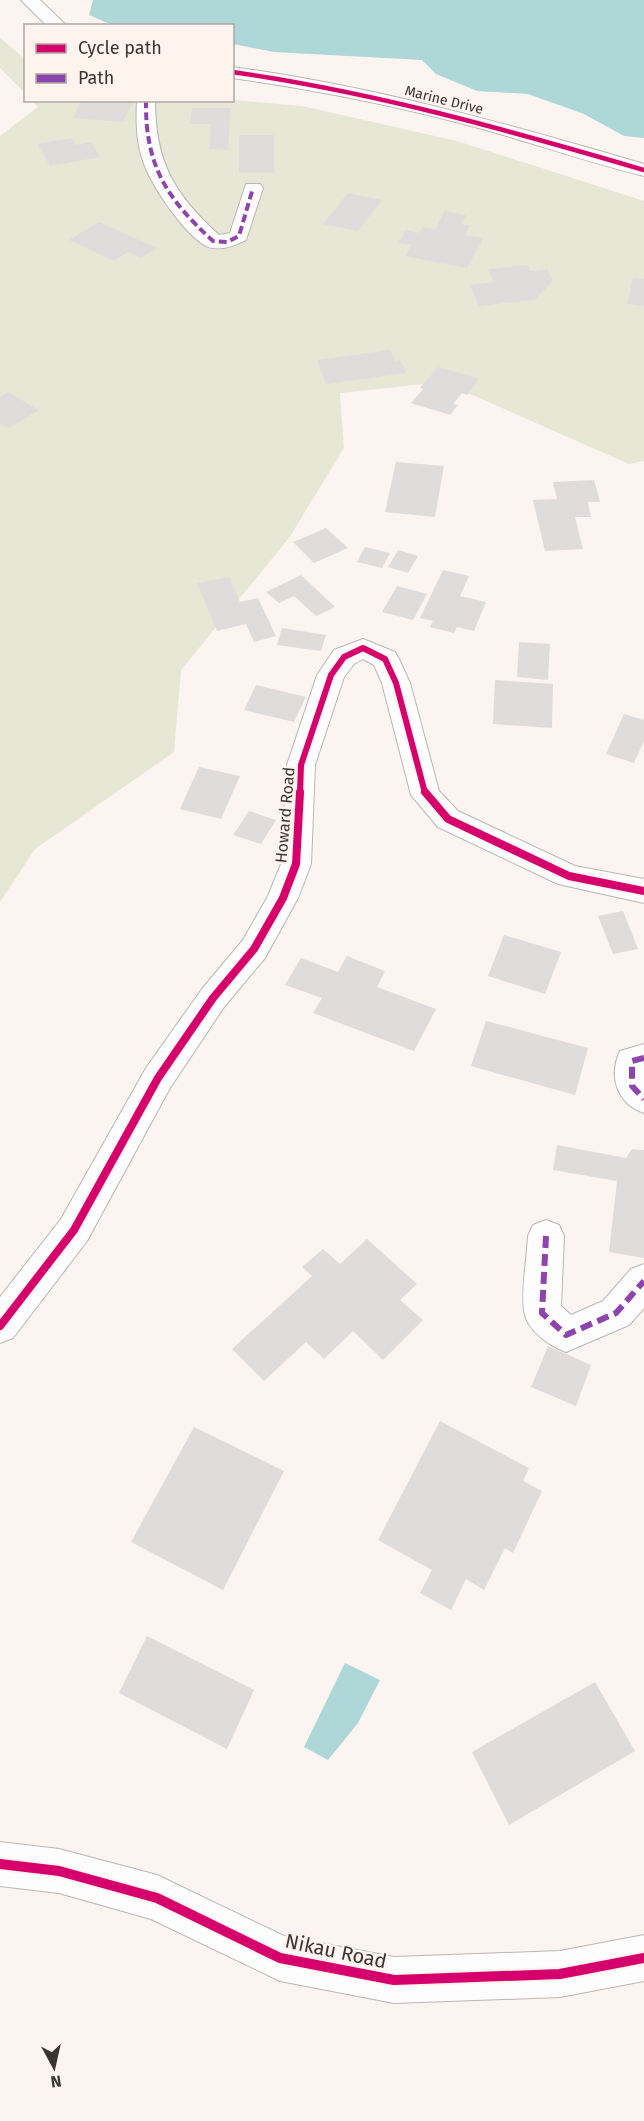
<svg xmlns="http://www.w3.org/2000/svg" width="644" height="2121" viewBox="0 0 644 2121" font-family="'Fira Sans',sans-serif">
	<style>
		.green { fill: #e6e8d5 }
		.water { fill: #aed7d7 }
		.building { fill: #dfdcdb }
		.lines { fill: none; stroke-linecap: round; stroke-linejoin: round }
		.minor-casing { stroke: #bbb5b3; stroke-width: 2 }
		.secondary-casing { stroke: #bbb5b3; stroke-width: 2 }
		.minor { fill: #fefdfd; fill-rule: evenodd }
		.secondary { fill: #fefdfd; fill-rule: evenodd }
		.quiet-far1 { stroke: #8e44ad; stroke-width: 4; stroke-dasharray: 8 4; stroke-linecap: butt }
		.quiet { stroke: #8e44ad; stroke-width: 6; stroke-dasharray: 12 6; stroke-linecap: butt }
		.cycleway-far3-casing { stroke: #fff3ed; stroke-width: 7 }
		.cycleway-far2-casing { stroke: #fff3ed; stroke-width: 9 }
		.cycleway-far1-casing { stroke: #fff3ed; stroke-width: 11 }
		.cycleway-casing { stroke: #fff3ed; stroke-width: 14 }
		.cycleway-far3 { stroke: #d6006c; stroke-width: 4.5 }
		.cycleway-far2 { stroke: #d6006c; stroke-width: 6 }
		.cycleway-far1 { stroke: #d6006c; stroke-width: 8 }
		.cycleway { stroke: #d6006c; stroke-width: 10 }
		.labels { text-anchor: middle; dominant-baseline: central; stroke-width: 5; stroke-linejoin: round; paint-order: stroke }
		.far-street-label { font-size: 14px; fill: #393532; stroke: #fff3ed }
		.street-label { font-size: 16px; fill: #393532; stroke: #fff3ed }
		.near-street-label { font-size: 20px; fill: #393532; stroke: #fff3ed }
	</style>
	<rect width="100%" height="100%" fill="#fbf4f1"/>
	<g class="green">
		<polygon points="0,38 25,59 25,93 0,68"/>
		<polygon points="233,100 302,106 457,141 644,201 644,461 629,464 443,382 340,393 344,448 289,538 181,670 174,752 35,849 0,902 0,136 38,107 33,101"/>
	</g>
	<g class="water">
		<polygon points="93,0 644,0 644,138 624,136 584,114 528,94 477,91 436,74 422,60 274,52 233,44 232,26 112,25 89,15"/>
		<polygon points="345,1663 380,1680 358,1723 328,1760 304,1747"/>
	</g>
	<g class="building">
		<polygon points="82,100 134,100 123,122 73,118"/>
		<polygon points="192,108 231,108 228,150 209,149 211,124 190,124"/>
		<rect x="239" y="135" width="35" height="38"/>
		<polygon points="72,138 76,145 91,142 100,157 50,166 38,144"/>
		<polygon points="348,193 382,200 358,231 323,224"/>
		<polygon points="445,211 466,215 461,224 470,226 465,235 483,238 467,268 405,256 412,245 398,243 406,230 419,233 423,227 435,229"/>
		<polygon points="99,222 157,248 141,258 128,252 114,261 69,240"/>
		<polygon points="528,265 531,271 547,269 553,281 534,300 479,306 470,285 493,282 488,269"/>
		<polygon points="633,278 644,279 644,306 627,304"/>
		<polygon points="390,350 395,361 400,360 406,373 326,384 317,360"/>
		<polygon points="438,367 479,379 467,395 462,393 453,404 458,405 450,415 411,403 423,389 420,388"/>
		<polygon points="8,392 39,410 9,428 0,423 0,397"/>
		<polygon points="396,462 444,466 435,517 385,512"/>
		<polygon points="594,480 600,502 588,502 591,517 575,517 583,549 545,551 533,500 557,499 553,482"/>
		<polygon points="326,528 348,548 314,563 293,542"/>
		<polygon points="365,547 390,553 382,568 357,562"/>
		<polygon points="398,550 418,556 408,573 388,567"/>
		<polygon points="443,570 469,576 460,596 486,602 474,631 457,627 454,633 430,627 433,621 420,618"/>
		<polygon points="301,575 335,607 316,616 294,596 279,603 266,592"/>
		<polygon points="229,577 240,602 258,598 276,636 254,642 246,624 217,631 197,583"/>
		<polygon points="397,586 427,594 413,620 382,612"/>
		<polygon points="282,628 326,635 321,651 277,645"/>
		<polygon points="519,642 550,644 548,680 517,677"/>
		<polygon points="495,680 553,684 552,728 493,724"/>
		<polygon points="256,685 306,697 294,722 244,710"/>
		<polygon points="624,714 644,720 644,741 634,763 606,754"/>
		<polygon points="199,767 240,776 221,819 180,809"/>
		<polygon points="249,811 276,820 261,844 233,835"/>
		<polygon points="623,911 638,949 613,954 598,916"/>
		<polygon points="504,935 561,952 545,994 488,976"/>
		<polygon points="347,956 385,971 377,987 436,1009 414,1051 313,1013 322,998 285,985 301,958 338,972"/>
		<polygon points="486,1021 588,1048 575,1095 471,1066"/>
		<polygon points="557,1145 626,1158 632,1149 644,1150 644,1258 609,1252 617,1181 553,1170"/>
		<polygon points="367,1239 417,1284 400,1300 423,1320 383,1360 353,1331 324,1359 306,1342 264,1381 232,1349 312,1276 302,1267 323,1249 340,1264"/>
		<polygon points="548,1346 591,1365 576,1406 531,1387"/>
		<polygon points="440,1421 529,1468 523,1481 542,1491 513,1553 505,1548 484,1590 466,1579 451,1610 420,1593 432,1570 378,1540"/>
		<polygon points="194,1427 284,1471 223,1590 131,1542"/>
		<polygon points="147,1636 254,1690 227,1749 119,1693"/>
		<polygon points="595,1682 635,1751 509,1825 472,1752"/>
	</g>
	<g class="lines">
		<defs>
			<g id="minor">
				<path d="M137,100H155C155,162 174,194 219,235L230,233L246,184H260L263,188L246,240C234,246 219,252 206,246C184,234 150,184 143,161C136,141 136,121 137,100Z"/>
				<polygon points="363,639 395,652 399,659 410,683 439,791 458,811 575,866 644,879 644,903 558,884 438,827 411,795 382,683 374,665 363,659 354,664 344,677 315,765 311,864 298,898 265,958 224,1007 170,1088 87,1241 13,1338 0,1343 0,1297 61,1219 146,1068 202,989 243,940 268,896 281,864 287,765 317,675 334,650"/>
				<path d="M644,1044V1113C617,1104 608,1076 620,1051Z"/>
				<path d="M546,1220L559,1225L564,1236L561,1306L571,1315L603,1301L631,1269L644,1264V1308L629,1325L566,1352C550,1346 526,1330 524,1311C521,1288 527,1260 528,1236L533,1225Z"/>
				<polygon points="0,1842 59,1849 157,1875 284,1936 394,1957 560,1951 644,1935 644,1981 560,1997 394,2003 280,1981 151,1919 59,1893 0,1886"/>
			</g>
			<g id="secondary">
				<polygon points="21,0 40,0 67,26 47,26"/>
				<path d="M232,67C373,86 508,124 644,164V176C591,163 539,145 486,130C403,107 318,90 232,78Z"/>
			</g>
		</defs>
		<use href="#minor" class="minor-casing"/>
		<use href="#secondary" class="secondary-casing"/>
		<use href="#minor" class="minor"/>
		<use href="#secondary" class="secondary"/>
		<path class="quiet-far1" d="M146,100C145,165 166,198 213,241L227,242L239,236L253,188"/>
		<g class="quiet">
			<polyline points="644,1058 632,1061 632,1086 644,1099"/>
			<polyline points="546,1236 542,1313 566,1335 616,1313 644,1281"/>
		</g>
		<defs>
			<path id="cycleway-far3" d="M232,72C373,92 508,130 644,170"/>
			<polyline id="cycleway-far2" points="300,793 301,765 331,675 344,657 363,648 385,659 396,683 425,793"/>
			<g id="cycleway-far1">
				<polyline points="425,792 448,819 569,876 644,891"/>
				<polyline points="0,1326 74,1230 158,1078 213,998 254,949 283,898 296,864 300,792"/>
			</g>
			<polyline id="cycleway" points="0,1864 59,1871 157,1898 280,1958 394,1980 560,1974 644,1958"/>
		</defs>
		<use href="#cycleway-far3" class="cycleway-far3-casing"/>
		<use href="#cycleway-far2" class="cycleway-far2-casing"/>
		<use href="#cycleway-far1" class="cycleway-far1-casing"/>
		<use href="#cycleway" class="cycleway-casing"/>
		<use href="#cycleway-far3" class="cycleway-far3"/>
		<use href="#cycleway-far2" class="cycleway-far2"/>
		<use href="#cycleway-far1" class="cycleway-far1"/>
		<use href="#cycleway" class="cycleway"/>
	</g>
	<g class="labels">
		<g class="far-street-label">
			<text transform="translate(444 100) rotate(14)">Marine Drive</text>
		</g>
		<g class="street-label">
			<text transform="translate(285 815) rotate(-85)">Howard Road</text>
		</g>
		<g class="near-street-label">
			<text transform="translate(336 1951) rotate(12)">Nikau Road</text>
		</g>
	</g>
	<rect x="24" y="24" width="210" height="78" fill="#fff3ed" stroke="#b0a7a2" stroke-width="1.5"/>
	<rect x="36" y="44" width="30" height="9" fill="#d6006c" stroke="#b0a7a2" stroke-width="1.5"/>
	<text x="78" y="54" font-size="18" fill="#393532">Cycle path</text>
	<rect x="36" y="74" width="30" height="9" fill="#8e44ad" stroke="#b0a7a2" stroke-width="1.5"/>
	<text x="78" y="84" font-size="18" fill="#393532">Path</text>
	<g transform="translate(54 2067) rotate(172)" stroke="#fff3ed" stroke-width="4.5" paint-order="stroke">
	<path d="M0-4.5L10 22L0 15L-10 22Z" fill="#393532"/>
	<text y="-9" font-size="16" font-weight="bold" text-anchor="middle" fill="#393532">N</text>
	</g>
</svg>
